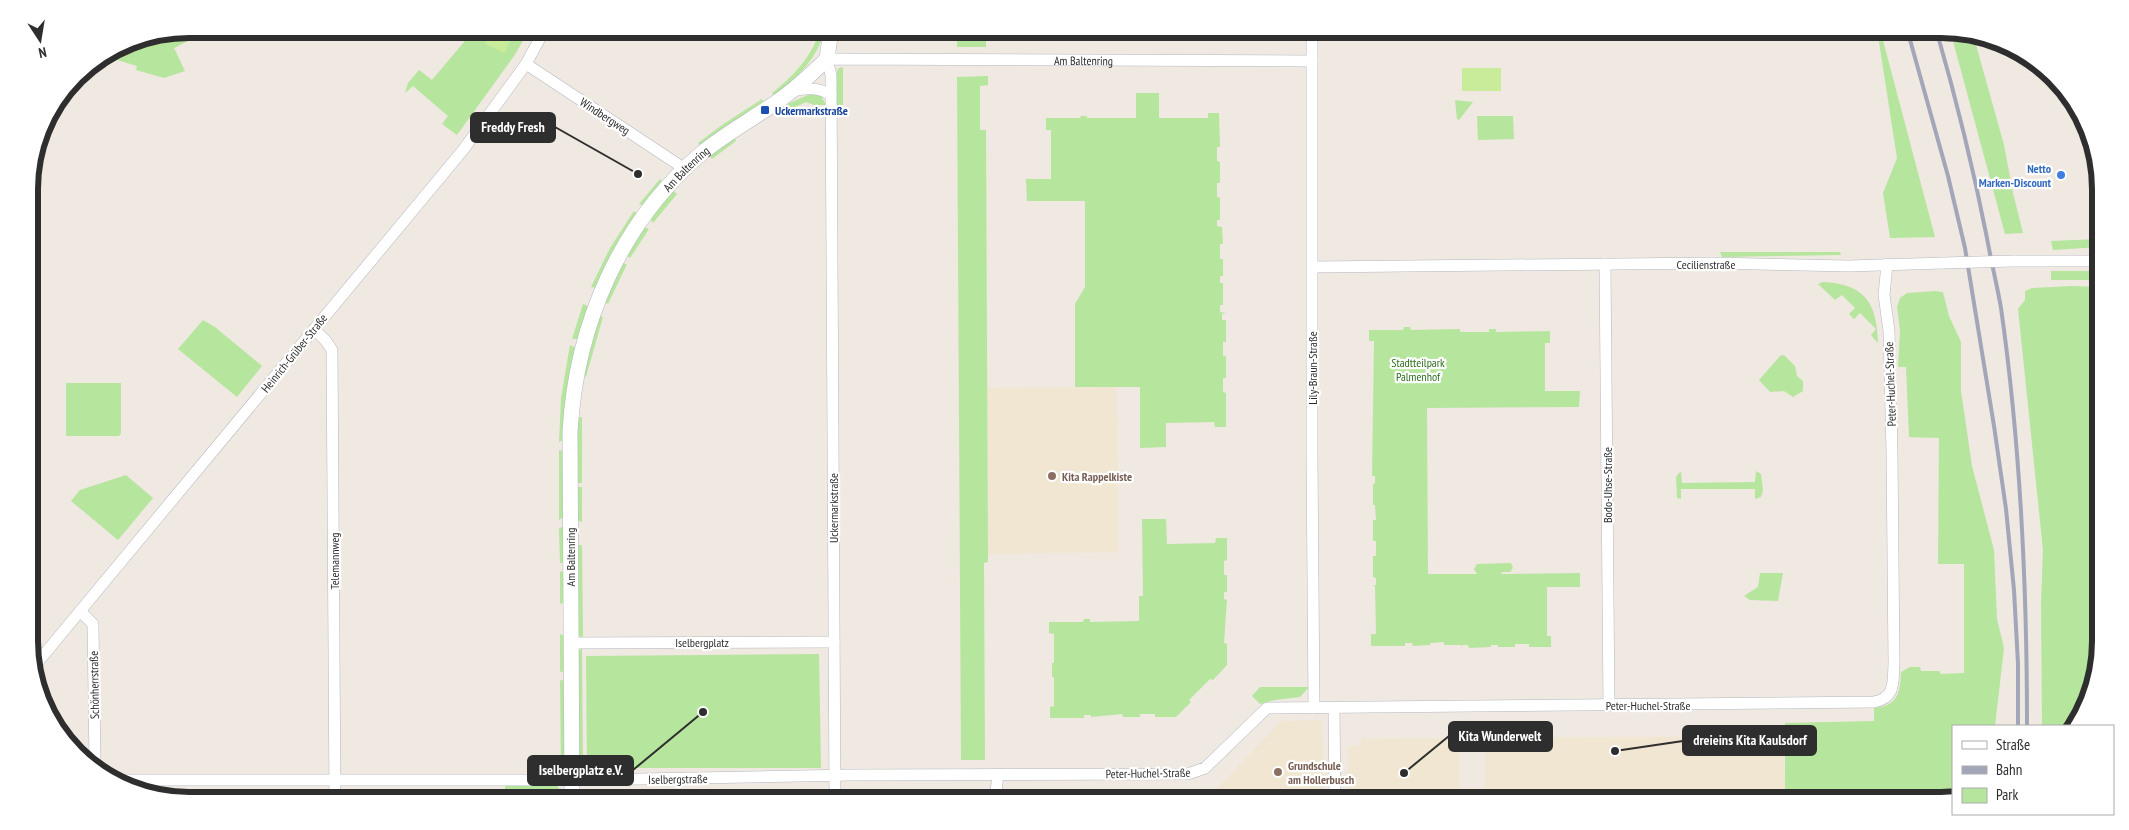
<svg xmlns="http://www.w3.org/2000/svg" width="2129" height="830" viewBox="0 0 2129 830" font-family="'PT Sans Narrow',sans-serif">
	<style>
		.education { fill: #f0e6d1 }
		.green { fill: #b6e59e }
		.pitch { fill: #c9ec9a }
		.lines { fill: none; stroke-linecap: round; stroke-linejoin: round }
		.street-casing { stroke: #b4b7c1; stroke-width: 12 }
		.secondary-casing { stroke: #b4b7c1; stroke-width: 16 }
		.street { stroke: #fff; stroke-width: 11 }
		.secondary { stroke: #fff; stroke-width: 15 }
		.rail { stroke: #a3a6b8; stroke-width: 4 }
		.street-bridge-casing { stroke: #b4b7c1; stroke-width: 12; stroke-linecap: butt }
		.street-bridge { stroke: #fff; stroke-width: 11 }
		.transit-dot { fill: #1a4fb4; stroke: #fff; stroke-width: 2 }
		.shop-dot { fill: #3f7fe0; stroke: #fff; stroke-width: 2 }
		.education-dot { fill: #8d6e63; stroke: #fff; stroke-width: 2 }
		.labels { text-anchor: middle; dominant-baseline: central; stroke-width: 4.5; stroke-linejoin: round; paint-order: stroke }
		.street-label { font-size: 12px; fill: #2e2e2e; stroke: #fff }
		.transit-label { font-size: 12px; font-weight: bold; fill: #164399; stroke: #fff; text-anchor: start }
		.shop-label { font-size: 12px; font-weight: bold; fill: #366cbe; stroke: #fff; text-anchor: end }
		.park-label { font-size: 12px; fill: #2c6e1b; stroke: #fff }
		.education-label { font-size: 12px; font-weight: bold; fill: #785e54; stroke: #fff; text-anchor: start }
		.rim { fill: none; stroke: #2e2e2e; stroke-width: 6 }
		.leader { fill: none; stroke: #2e2e2e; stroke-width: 2 }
		.callout-dot { fill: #2e2e2e; stroke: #fff; stroke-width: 2 }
		.callout { fill: #2e2e2e; stroke: #2e2e2e; stroke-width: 2 }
		.callout-label { font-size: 14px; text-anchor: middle; font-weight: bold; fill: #fff }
	</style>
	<rect width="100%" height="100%" fill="#efe9e1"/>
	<g class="education">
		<polygon points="1117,387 1118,552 987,554 987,388"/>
		<polygon points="1322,720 1324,801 1106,801 1106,798 1185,795 1185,790 1215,790 1282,721"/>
		<polygon points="1784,736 1784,772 1795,792 1784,792 1784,801 1485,801 1485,738"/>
		<polygon points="1459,738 1459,801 1348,801 1348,746 1361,746 1361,739"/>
	</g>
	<g class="green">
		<polygon points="189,29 211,29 174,48 185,71 164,78 136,70 137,66 104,56 128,41"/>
		<polygon points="475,29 530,29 514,56 457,135 442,124 448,116 413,86 405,93 408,83 419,70 432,80"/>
		<rect x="957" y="29" width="29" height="18"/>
		<rect x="1077" y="29" width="67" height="10"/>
		<polygon points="1877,29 1880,29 1935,237 1890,238 1883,193 1897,158"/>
		<polygon points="1950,30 1973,34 2004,145 2013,193 2023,233 2005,234"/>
		<path d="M817,39H822C812,64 795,79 775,97L772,93C791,78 807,62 817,39Z"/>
		<polygon points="843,67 843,105 837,105 837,71 839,68"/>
		<polygon points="988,76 988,85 980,86 980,130 986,130 988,562 984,563 985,760 961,760 957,77"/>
		<polygon points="812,93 821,96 826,105 814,105 806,102 778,115 775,110"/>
		<polygon points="1136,93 1159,93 1159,118 1208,118 1208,113 1219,113 1220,147 1217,147 1217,161 1220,162 1220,183 1217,183 1217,197 1220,198 1220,220 1217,220 1217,226 1222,227 1223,244 1220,244 1220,259 1223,259 1223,276 1220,276 1220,283 1223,283 1223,305 1220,305 1220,312 1226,313 1222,314 1222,320 1226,320 1226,342 1223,342 1223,356 1226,356 1226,378 1223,378 1223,392 1226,393 1226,427 1215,427 1214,422 1166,423 1166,447 1140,448 1140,387 1075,387 1075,304 1085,287 1085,201 1027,201 1026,179 1051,179 1051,130 1046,130 1046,118 1080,118 1081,116 1087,116 1087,118 1136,118"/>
		<polygon points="762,99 764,104 702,147 698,143 722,125"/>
		<polygon points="1455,100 1473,102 1459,120 1457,119"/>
		<polygon points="1477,116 1513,116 1514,139 1478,140"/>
		<polygon points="735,138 736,141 712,159 709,155"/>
		<polygon points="660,179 664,183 644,206 639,204"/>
		<polygon points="672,190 677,194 653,223 650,218"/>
		<polygon points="634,211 638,215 596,288 591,287 610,248"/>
		<polygon points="644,227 649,229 630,258 626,255"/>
		<polygon points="2099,239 2099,247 2053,250 2051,241"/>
		<polygon points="1720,252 1840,252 1841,255 1722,257"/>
		<polygon points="621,263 627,264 608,304 605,302"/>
		<rect x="2051" y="271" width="48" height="9"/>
		<path d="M1823,282C1865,284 1877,303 1878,343L1871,335L1876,329L1860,313L1854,319L1849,314L1855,308L1842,295L1835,300L1818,284Z"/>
		<polygon points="2072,286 2099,287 2100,641 2092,693 2074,726 2042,726 2041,604 2043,550 2018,309 2025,300 2025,291 2032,288"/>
		<path d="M1935,291L1943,292L1949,316L1961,342V391L1972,466L1994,550L1997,619L2004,648L1995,726H1953V801H1785V723L1874,721V708C1898,706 1900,693 1901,672L1910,667H1920L1921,671H1939L1941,674L1964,673V564H1938L1939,438L1909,437L1906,367H1898L1900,331L1897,307L1900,298L1907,293Z"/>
		<polygon points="583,304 588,306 578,339 572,339"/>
		<polygon points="600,316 603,317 586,377 582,373"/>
		<polygon points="203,320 215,327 262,366 237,397 178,349"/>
		<polygon points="1404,327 1410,327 1411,330 1460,329 1460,332 1489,332 1489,329 1496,329 1496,332 1550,331 1550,343 1545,343 1545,391 1580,391 1579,407 1427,408 1428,574 1477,574 1474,569 1477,564 1511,563 1513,568 1510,572 1502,572 1501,574 1580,573 1580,587 1547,587 1547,636 1551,636 1551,647 1529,647 1529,644 1515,644 1515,647 1498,647 1498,645 1491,645 1491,647 1469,648 1468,645 1462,645 1462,648 1461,645 1444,645 1444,642 1430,643 1430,645 1413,646 1412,643 1405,643 1405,646 1371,646 1371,634 1376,634 1375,586 1373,585 1376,585 1376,578 1373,577 1373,556 1376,556 1376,541 1373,541 1373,520 1376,520 1375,505 1373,505 1373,484 1375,483 1375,476 1372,476 1374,341 1369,341 1369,330 1403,330"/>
		<polygon points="570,345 576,348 564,440 559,442 561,398"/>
		<polygon points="1784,355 1795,366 1797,376 1803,381 1803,391 1793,397 1784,391 1770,392 1759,380 1780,356"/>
		<polygon points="66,383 121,383 121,433 119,436 66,436"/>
		<polygon points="577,417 582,417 582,483 576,483"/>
		<polygon points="559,450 564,451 565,516 559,520"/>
		<polygon points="1756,471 1761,474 1763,490 1761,497 1755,499 1755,489 1681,489 1681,499 1677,498 1676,477 1680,472 1681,472 1682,483 1755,482"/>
		<polygon points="126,475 153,498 118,540 71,501 80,490"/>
		<polygon points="576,487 582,487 582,522 576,520"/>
		<polygon points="1142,519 1166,519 1167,544 1215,543 1216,538 1227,538 1227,560 1224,561 1224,575 1227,575 1227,592 1224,592 1224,599 1227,600 1224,643 1227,644 1227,665 1213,680 1210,679 1189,700 1191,702 1176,717 1155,717 1155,714 1140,714 1140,717 1123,717 1122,714 1091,717 1091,715 1084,715 1084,718 1050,718 1050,707 1054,706 1054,677 1052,677 1052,663 1054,663 1054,634 1049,633 1049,622 1083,622 1084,619 1090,619 1090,622 1139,621 1139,596 1143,596"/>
		<polygon points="563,527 565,528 565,562 560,563 559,528"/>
		<polygon points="576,545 582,545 583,639 577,634"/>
		<polygon points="560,571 565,573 565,602 560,604"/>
		<polygon points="1760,573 1783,573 1778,601 1750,600 1744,596 1758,587"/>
		<polygon points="560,634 565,636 565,671 560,672"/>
		<polygon points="582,647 583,772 578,766 578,652"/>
		<polygon points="819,654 821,768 587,768 586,656"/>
		<polygon points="560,680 566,681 566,765 561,772"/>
		<polygon points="1260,687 1309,687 1300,697 1275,700 1260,704 1252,696"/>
		<polygon points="505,785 556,785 565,794 567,801 557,801 557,791 505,791"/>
		<polygon points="980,790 981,796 988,796 988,801 961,801 961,791"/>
	</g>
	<g class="pitch">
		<polygon points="492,29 515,29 505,53 485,44"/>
		<polygon points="995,29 1058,29 1059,37 995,38"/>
		<rect x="1462" y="68" width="39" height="23"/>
	</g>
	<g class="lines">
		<defs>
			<g id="street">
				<polyline points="1312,29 1312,456 1314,708"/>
				<polyline points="526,64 685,169"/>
				<path d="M792,91C807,88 818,87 831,95"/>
				<polyline points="2013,261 2099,261"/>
				<polyline points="1605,264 1609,706"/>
				<polyline points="1313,267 1713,263 1849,266 1943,263"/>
				<polyline points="314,329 326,341 332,350 335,801"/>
				<polyline points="80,611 93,624 95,764"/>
				<polyline points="571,643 834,642"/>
				<polyline points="32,669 463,150 526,64 545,29"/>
				<polyline points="1334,708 1335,801"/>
				<path d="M118,780H585L851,775L1188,774L1205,768L1267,708L1874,702C1896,698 1893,681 1894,663L1892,453L1889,331L1884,295L1887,264"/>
				<path id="s1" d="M835,801L831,75L827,59L1312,61"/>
				<polyline points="995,801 998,774"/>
			</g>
			<g id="secondary">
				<path id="s2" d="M572,801L570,432C576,325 620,222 703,152C728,132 756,117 781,99C798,87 812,73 827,59L831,29"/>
			</g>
		</defs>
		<use href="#street" class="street-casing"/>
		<use href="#secondary" class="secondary-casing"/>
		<use href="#street" class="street"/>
		<use href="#secondary" class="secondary"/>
		<g class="rail">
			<polyline points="1907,29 1948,176 1965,248 1994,426 2006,509 2014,590 2018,664 2018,726"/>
			<path d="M1936,29C1956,98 1973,167 1987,238C1991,261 1997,285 2001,308C2021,448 2027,585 2027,726"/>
		</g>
		<defs>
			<polyline id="street-bridge" points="1943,263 2013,261"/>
		</defs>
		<use href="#street-bridge" class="street-bridge-casing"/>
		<use href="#street-bridge" class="street-bridge"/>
	</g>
	<rect class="transit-dot" x="760" y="105" width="10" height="10" rx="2.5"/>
	<circle class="shop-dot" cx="2061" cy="175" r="5"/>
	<g class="education-dot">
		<circle cx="1052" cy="476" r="5"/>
		<circle cx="1278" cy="772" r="5"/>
	</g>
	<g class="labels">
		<g class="street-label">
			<text stroke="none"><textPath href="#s1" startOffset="999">Am Baltenring</textPath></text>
			<text transform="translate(605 116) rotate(33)">Windbergweg</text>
			<text stroke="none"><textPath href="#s2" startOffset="664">Am Baltenring</textPath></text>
			<text x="1706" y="264">Cecilienstraße</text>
			<text transform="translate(294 353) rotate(-51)">Heinrich-Grüber-Straße</text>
			<text transform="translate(1312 368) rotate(-90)">Lily-Braun-Straße</text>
			<text transform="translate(1890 384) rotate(-92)">Peter-Huchel-Straße</text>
			<text transform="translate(1607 485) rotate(-90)">Bodo-Uhse-Straße</text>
			<text transform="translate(833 508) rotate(-90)">Uckermarkstraße</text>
			<text transform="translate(570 557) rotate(-90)">Am Baltenring</text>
			<text transform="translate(334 561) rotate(-90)">Telemannweg</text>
			<text x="702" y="642">Iselbergplatz</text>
			<text transform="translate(94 685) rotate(-91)">Schönherrstraße</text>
			<text x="1648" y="705">Peter-Huchel-Straße</text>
			<text transform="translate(1148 773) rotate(-1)">Peter-Huchel-Straße</text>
			<text transform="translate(678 779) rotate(-1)">Iselbergstraße</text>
		</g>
		<g class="transit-label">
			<text x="775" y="110">Uckermarkstraße</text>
		</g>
		<g class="shop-label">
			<text x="2051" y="168">Netto<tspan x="2051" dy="14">Marken-Discount</tspan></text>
		</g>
		<g class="park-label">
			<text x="1418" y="362">Stadtteilpark<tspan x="1418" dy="14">Palmenhof</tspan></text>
		</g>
		<g class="education-label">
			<text x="1062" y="476">Kita Rappelkiste</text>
			<text x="1288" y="765">Grundschule<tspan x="1288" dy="14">am Hollerbusch</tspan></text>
		</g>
	</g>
	<path d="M0 0H2129V830H0ZM189 38H1941A151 151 0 0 1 2092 189V641A151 151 0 0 1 1941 792H189A151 151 0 0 1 38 641V189A151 151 0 0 1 189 38Z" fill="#fff" fill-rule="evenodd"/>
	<path class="rim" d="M189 38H1941A151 151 0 0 1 2092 189V641A151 151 0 0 1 1941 792H189A151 151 0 0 1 38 641V189A151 151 0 0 1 189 38Z"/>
	<path class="leader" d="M638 174L555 127M1404 773L1449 736M1615 751L1683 741M703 712L633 770"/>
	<g class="callout-dot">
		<circle cx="638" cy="174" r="5"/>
		<circle cx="1404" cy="773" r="5"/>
		<circle cx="1615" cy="751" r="5"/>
		<circle cx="703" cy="712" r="5"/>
	</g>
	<g class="callout">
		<rect x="471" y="113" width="84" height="29" rx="5"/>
		<rect x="1449" y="722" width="103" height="29" rx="5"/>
		<rect x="1683" y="726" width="133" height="29" rx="5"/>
		<rect x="528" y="756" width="105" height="29" rx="5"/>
	</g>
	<g class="callout-label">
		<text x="513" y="132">Freddy Fresh</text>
		<text x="1500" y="741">Kita Wunderwelt</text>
		<text x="1750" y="745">dreieins Kita Kaulsdorf</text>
		<text x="581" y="775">Iselbergplatz e.V.</text>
	</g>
	<rect x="1952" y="725" width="162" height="90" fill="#ffffff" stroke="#ababab"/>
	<rect x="1962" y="741" width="25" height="8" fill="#ffffff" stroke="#ababab"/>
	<text x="1996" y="750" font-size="15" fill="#2e2e2e">Straße</text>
	<rect x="1962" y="766" width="25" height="8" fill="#a3a6b8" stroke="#ababab"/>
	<text x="1996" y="775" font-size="15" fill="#2e2e2e">Bahn</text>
	<rect x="1962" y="788" width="25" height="15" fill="#b6e59e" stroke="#ababab"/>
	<text x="1996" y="800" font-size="15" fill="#2e2e2e">Park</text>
	<g transform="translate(40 40) rotate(168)" stroke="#ffffff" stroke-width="4" paint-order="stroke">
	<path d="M0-4L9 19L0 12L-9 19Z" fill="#2e2e2e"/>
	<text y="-8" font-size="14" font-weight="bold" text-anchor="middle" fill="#2e2e2e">N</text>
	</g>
</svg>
